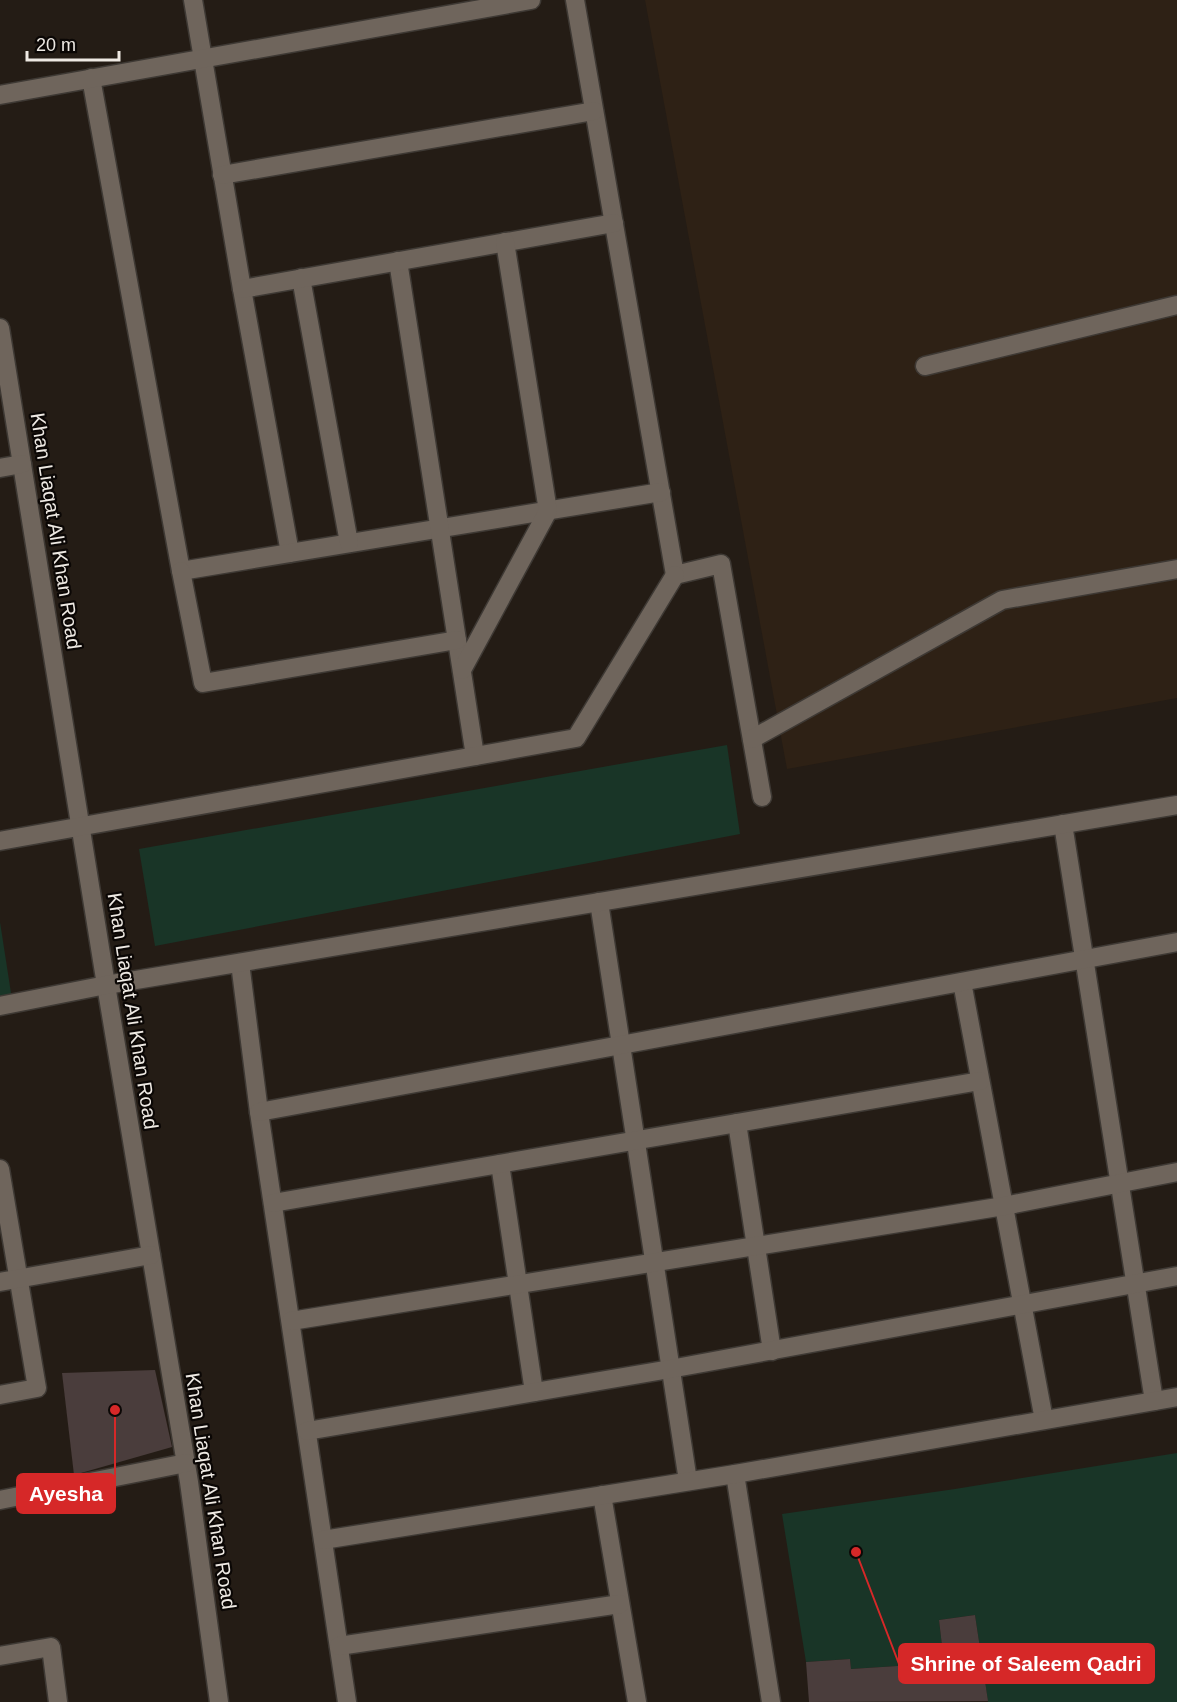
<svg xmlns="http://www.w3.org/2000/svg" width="1177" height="1702" viewBox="0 0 1177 1702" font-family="Helvetica,sans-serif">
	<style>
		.built { fill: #2e2115 }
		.green { fill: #193527 }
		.building { fill: #4a3d3c }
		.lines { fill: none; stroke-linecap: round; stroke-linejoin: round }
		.minor-casing { stroke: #3e3934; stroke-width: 21 }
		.minor { stroke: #6f655c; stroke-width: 18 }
		.labels { text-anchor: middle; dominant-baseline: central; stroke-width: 4.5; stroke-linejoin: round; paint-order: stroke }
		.street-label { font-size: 20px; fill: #eee9e3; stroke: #0b0705 }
		.leader { fill: none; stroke: #d62828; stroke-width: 2 }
		.callout-dot { fill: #d62828; stroke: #0b0705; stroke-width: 2 }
		.callout { fill: #d62828; stroke: #d62828; stroke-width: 2 }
		.callout-label { font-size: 21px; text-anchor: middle; font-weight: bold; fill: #fff }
	</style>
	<rect width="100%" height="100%" fill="#241c15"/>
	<polygon class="built" points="645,0 1177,0 1177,698 787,769"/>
	<g class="green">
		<polygon points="727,745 740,834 155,946 139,849"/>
		<polygon points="0,922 13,1006 0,1008"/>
		<polygon points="1177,1453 1177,1702 988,1702 975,1615 939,1620 944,1663 851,1669 850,1659 806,1662 782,1514 955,1489"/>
	</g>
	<g class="building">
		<polygon points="155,1370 172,1447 74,1475 62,1373"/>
		<polygon points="975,1615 988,1701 809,1702 806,1662 850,1659 851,1669 944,1663 939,1620"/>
	</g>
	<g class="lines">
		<defs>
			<g id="minor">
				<polyline points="193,0 242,289 290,553"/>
				<polyline points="575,0 675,575 721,564 762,797"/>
				<polyline points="91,78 181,571 661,492"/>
				<polyline points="0,95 531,0"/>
				<polyline points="222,175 594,111"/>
				<polyline points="398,261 475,756"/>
				<polyline points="301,278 349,543"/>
				<polyline points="242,289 614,223"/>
				<polyline points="0,328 106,985 189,1482 219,1702"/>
				<polyline points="925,366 1177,305"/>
				<polyline points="0,468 22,464"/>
				<polyline points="181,571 203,683 457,640"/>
				<polyline points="462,670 548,511 505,242"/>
				<polyline points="752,739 1002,600 1177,569"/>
				<polyline points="1063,824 1154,1401"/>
				<polyline points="0,841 576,738 675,575"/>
				<polyline points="599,902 688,1481"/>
				<polyline points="240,963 259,1112 347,1702"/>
				<polyline points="962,982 1044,1420"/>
				<polyline points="0,1006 106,985 1177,805"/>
				<polyline points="259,1112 1177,942"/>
				<polyline points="737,1123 772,1351"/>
				<polyline points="500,1164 534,1392"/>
				<polyline points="0,1169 37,1388 0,1395"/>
				<polyline points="273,1203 980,1081"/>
				<polyline points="0,1282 151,1255"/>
				<polyline points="291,1321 1004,1206 1177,1172"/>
				<polyline points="307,1431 670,1369 1177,1276"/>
				<polyline points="735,1474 771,1702"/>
				<polyline points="602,1495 637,1702"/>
				<polyline points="0,1500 186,1463"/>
				<polyline points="323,1540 735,1474 1177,1397"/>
				<polyline points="339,1646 620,1604"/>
				<polyline points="0,1656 51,1647 58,1702"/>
			</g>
		</defs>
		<use href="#minor" class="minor-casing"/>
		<use href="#minor" class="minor"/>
	</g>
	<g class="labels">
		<g class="street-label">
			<text transform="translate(56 531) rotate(81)">Khan Liaqat Ali Khan Road</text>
			<text transform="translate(133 1011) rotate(81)">Khan Liaqat Ali Khan Road</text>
			<text transform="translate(211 1491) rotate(81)">Khan Liaqat Ali Khan Road</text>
		</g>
	</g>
	<path class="leader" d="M115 1410L115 1493M856 1552L899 1664"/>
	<g class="callout-dot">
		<circle cx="115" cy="1410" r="6"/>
		<circle cx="856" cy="1552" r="6"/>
	</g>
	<g class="callout">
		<rect x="17" y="1474" width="98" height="39" rx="6"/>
		<rect x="899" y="1644" width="255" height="39" rx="6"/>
	</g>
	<g class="callout-label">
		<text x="66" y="1501">Ayesha</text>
		<text x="1026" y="1671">Shrine of Saleem Qadri</text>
	</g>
	<path d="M27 51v9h92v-9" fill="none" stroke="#eee9e3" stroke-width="3"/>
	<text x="36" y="51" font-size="18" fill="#eee9e3" stroke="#0b0705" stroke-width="4.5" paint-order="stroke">20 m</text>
</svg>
